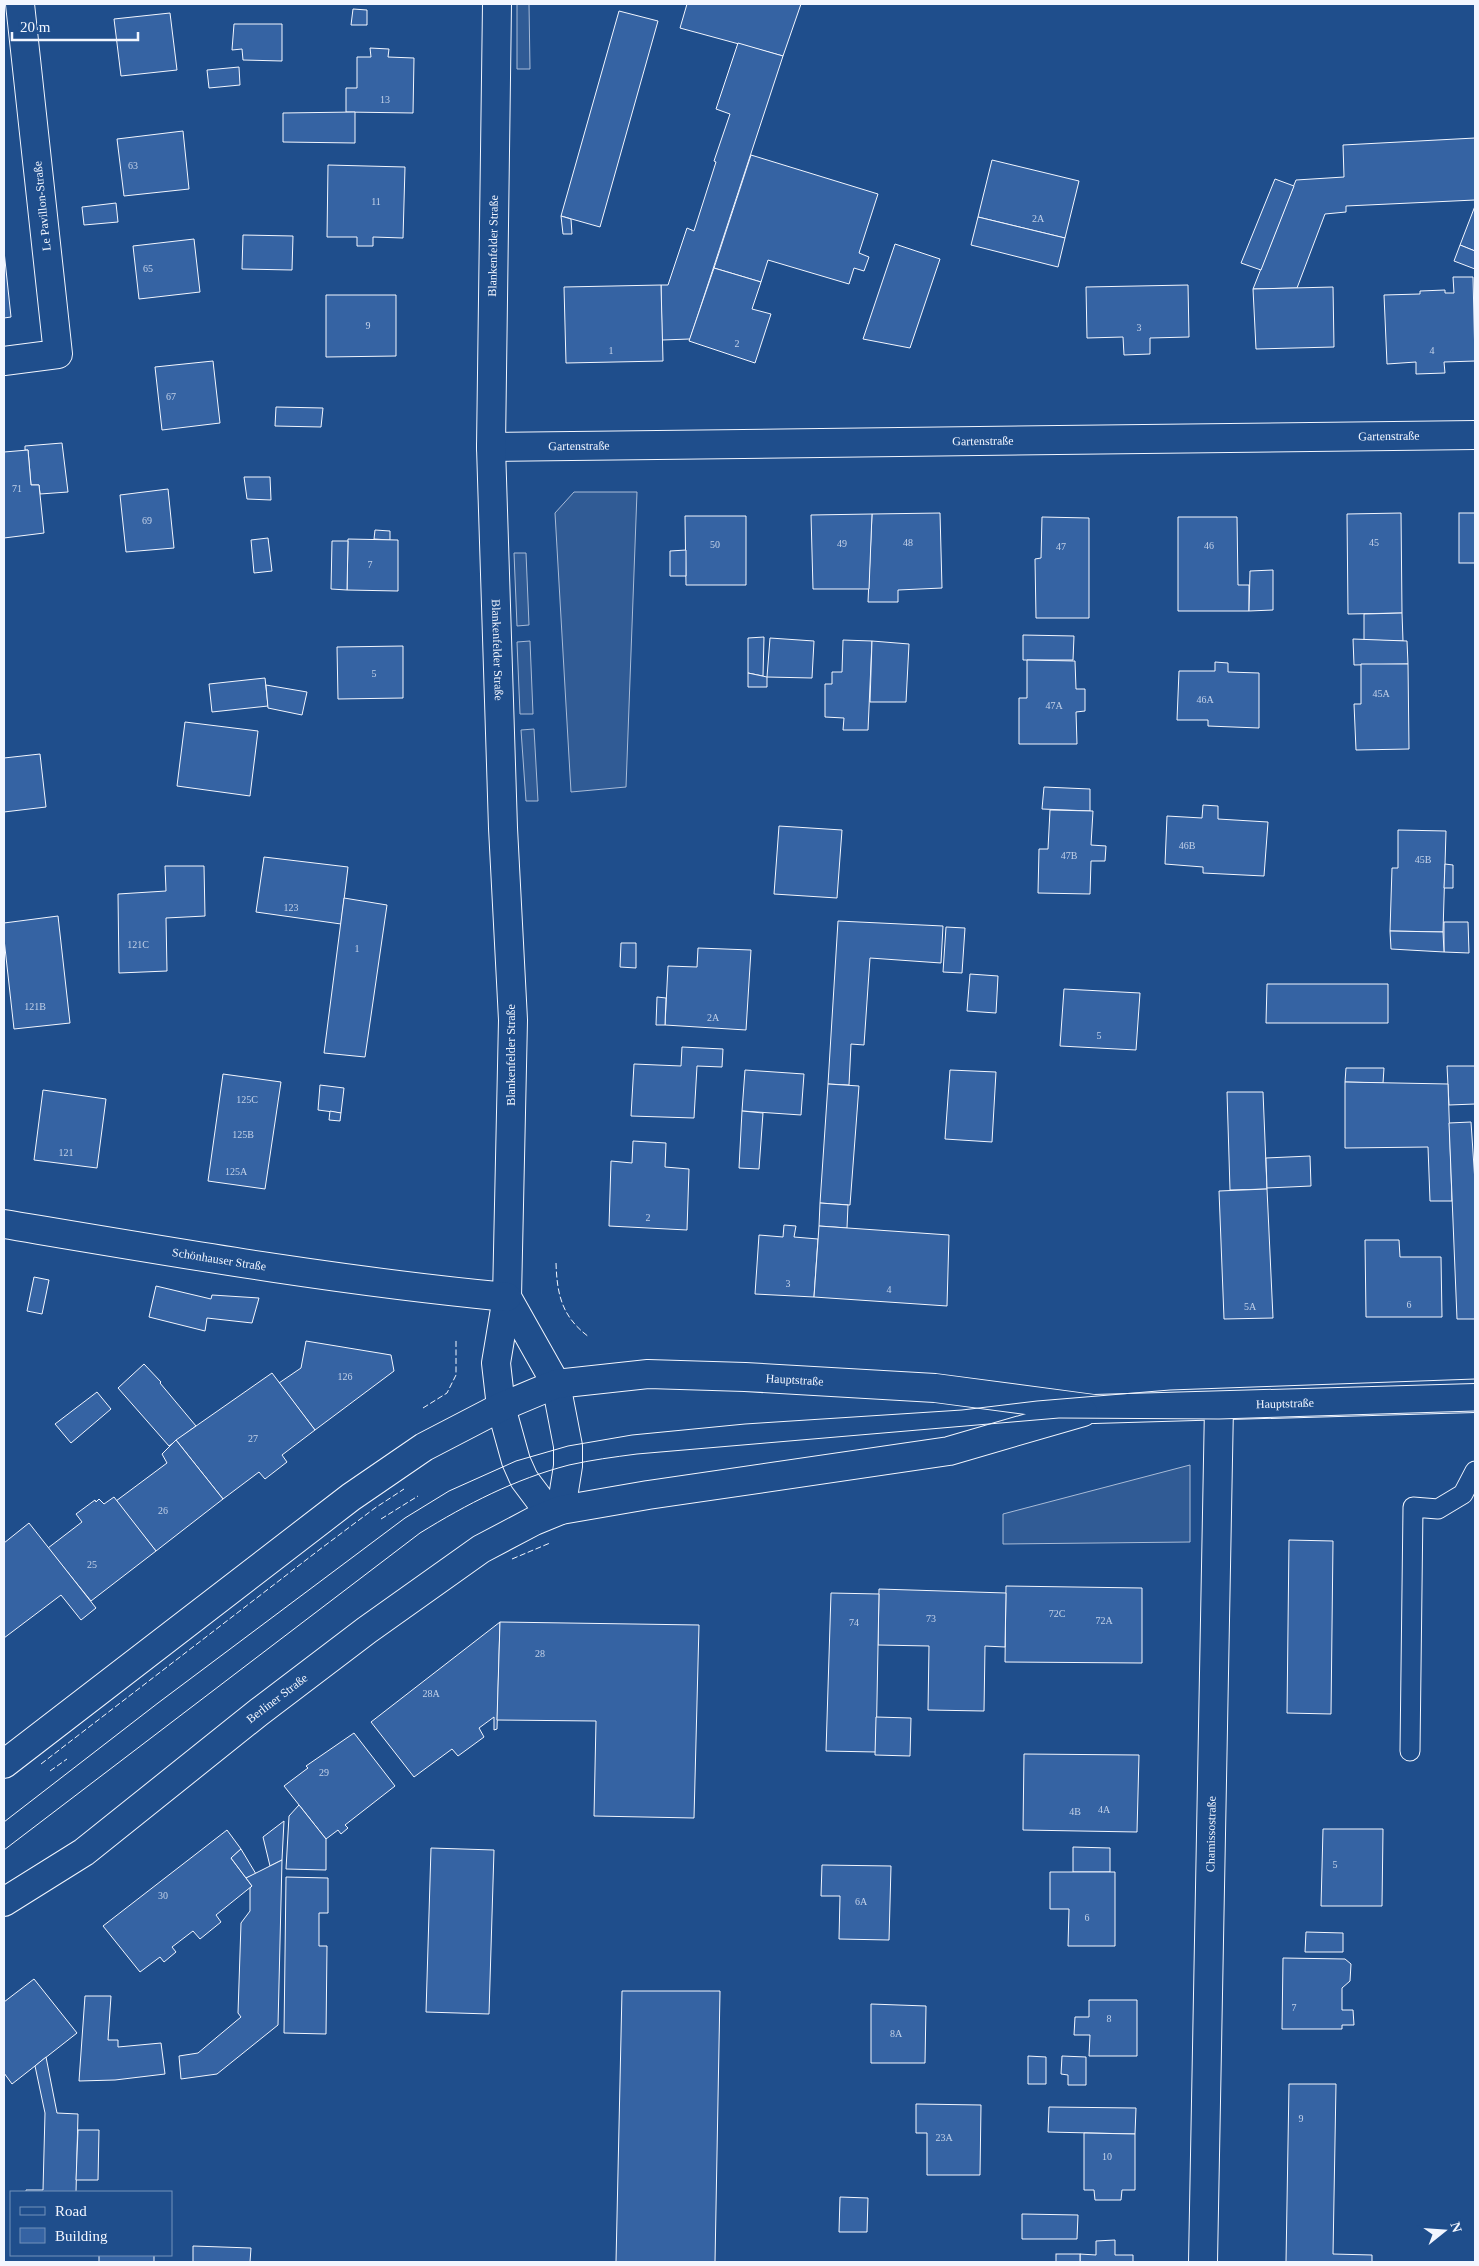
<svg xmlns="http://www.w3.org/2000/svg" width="1479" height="2266" viewBox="0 0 1479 2266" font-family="'Times New Roman',serif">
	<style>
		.built { fill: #305b95; stroke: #a8bbd7 }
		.building { fill: #3563a3; stroke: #f2f6ff }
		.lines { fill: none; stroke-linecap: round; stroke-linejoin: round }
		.service-casing { stroke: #f2f6ff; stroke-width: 21 }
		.minor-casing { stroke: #f2f6ff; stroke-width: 30 }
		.tertiary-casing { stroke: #f2f6ff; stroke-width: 30 }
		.secondary-casing { stroke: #f2f6ff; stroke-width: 30 }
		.service { stroke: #1f4e8c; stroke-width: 19 }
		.minor { stroke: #1f4e8c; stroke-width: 28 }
		.tertiary { stroke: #1f4e8c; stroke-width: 28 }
		.secondary { stroke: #1f4e8c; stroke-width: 28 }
		.tram { stroke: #f2f6ff; stroke-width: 1 }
		.fence { stroke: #f2f6ff; stroke-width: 1; stroke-dasharray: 6 2.5; stroke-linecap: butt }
		.labels { text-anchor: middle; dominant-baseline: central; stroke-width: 4; stroke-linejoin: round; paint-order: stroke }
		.number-label { font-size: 10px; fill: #c3d1e8 }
		.street-label { font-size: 12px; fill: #f2f6ff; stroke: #1f4e8c }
	</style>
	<rect width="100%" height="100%" fill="#1f4e8c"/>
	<g class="built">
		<polygon points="517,4 529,4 530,69 517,69"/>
		<polygon points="574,492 637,492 626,787 571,792 555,513"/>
		<polygon points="514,553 526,553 529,625 517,626"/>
		<polygon points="530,641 533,714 520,714 517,642"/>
		<polygon points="534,729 538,801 526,801 521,730"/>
		<polygon points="1190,1465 1190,1542 1003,1544 1003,1514"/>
	</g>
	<g class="building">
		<polygon points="687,4 801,4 783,56 680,28"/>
		<polygon points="353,9 367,10 367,25 351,25"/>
		<polygon points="619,11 658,21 600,227 561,216"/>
		<polygon points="170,13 177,70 121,76 114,19"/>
		<polygon points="234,24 282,24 282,61 243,60 242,49 232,50"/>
		<polygon points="738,43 783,56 690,339 662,340 661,285 668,285 687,228 694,231 716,162 714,161 730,114 716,109"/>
		<polygon points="370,48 389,49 388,57 414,58 413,113 346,112 346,88 357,88 357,57 371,57"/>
		<polygon points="239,67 240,85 209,88 207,70"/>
		<polygon points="355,112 355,143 283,142 283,113"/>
		<polygon points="183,131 189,189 124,196 117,139"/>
		<polygon points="1475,138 1475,200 1346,206 1346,212 1325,214 1297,288 1253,289 1296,180 1344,177 1343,145"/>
		<polygon points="751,155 878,194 859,253 869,257 864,271 854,268 849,284 768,260 761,282 714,268"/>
		<polygon points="992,160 1079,181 1065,238 978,217"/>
		<polygon points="328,165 405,167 403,238 373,237 373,246 357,246 357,237 327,237"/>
		<polygon points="1275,179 1294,186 1261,270 1241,263"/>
		<polygon points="116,203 118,222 84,225 82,207"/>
		<polygon points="1475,206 1475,251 1460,245"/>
		<polygon points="561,216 571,219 572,234 563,234"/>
		<polygon points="978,217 1065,238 1058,267 971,245"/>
		<polygon points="243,235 293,236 292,270 242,269"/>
		<polygon points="194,239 200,292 139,299 133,246"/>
		<polygon points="895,244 940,259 910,348 863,339"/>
		<polygon points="1460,245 1475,251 1475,269 1454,261"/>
		<polygon points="4,251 11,317 4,318"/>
		<polygon points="714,268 761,282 752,309 771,314 755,363 689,341"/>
		<polygon points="1453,277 1473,277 1475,361 1444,362 1445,373 1416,374 1416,362 1387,364 1384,295 1420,294 1420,291 1445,290 1445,293 1454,293"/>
		<polygon points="661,285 663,361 566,363 564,287"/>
		<polygon points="1188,285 1189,337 1150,338 1150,354 1124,355 1123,337 1087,338 1086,287"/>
		<polygon points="1333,287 1334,347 1256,349 1253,289"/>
		<polygon points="326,295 396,295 396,356 326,357"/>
		<polygon points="213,361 220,423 162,430 155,367"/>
		<polygon points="276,407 323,408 321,427 275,426"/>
		<polygon points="62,443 68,492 40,494 39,485 31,485 28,450 25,450 25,446"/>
		<polygon points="28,450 31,485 39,485 44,533 4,538 4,452"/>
		<polygon points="244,477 270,477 271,500 247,499"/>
		<polygon points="168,489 174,548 126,552 120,495"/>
		<polygon points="940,513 942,588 898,590 898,602 868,602 872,514"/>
		<polygon points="1401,513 1402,613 1348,614 1347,514"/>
		<rect x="1459" y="513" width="16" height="50"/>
		<polygon points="872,514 869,589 813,589 811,515"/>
		<polygon points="685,516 746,516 746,585 686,585"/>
		<polygon points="1042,517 1089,518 1089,618 1036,618 1035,559 1041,558"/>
		<polygon points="1178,517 1237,517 1238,585 1249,585 1249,611 1178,611"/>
		<polygon points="375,530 390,531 390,540 374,539"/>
		<polygon points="268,538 272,571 254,573 251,540"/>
		<polygon points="348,539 398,540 398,591 347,590"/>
		<polygon points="332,541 348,541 347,590 331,589"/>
		<polygon points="686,550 686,576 670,576 670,551"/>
		<polygon points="1273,570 1273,610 1249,611 1250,571"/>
		<polygon points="1402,613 1403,641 1364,640 1364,614"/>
		<polygon points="1023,635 1074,636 1073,660 1023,660"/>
		<polygon points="764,637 763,676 748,673 748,638"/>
		<polygon points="770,638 814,641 812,678 767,677"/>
		<polygon points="1353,639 1407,641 1408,664 1354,665"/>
		<polygon points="843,640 872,641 868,730 843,730 844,718 825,717 825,684 832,684 832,672 842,672"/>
		<polygon points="872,641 909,644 906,702 870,702"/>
		<polygon points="403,646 403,698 338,699 337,647"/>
		<polygon points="1027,660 1075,661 1076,689 1085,689 1085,711 1076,712 1077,744 1019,744 1019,698 1027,698"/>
		<polygon points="1215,662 1228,663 1228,672 1259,673 1259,728 1208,726 1208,720 1177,720 1179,671 1215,671"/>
		<polygon points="1361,664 1408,664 1409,749 1356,750 1354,704 1361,704"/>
		<polygon points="748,673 767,677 767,687 748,687"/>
		<polygon points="265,678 268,706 212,712 209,684"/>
		<polygon points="266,685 307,692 302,715 268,708"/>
		<polygon points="185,722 258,731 250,796 177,786"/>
		<polygon points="40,754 46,807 4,812 4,758"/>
		<polygon points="1044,787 1090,789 1090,811 1042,809"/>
		<polygon points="1203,805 1218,806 1218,819 1268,822 1264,876 1203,873 1203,867 1165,864 1167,816 1202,818"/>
		<polygon points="1050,810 1093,811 1091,845 1106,846 1105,861 1091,861 1090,894 1038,893 1039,849 1048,849"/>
		<polygon points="779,826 842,830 837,898 774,894"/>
		<polygon points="1398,830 1446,831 1443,932 1390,931 1392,868 1398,868"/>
		<polygon points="264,857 348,867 341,924 256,912"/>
		<polygon points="1445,864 1453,865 1453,888 1444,888"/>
		<polygon points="165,866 204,866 205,916 166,918 167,971 119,973 118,894 166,891"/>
		<polygon points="344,898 387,905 365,1057 324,1053"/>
		<polygon points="58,916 70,1023 14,1029 4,939 4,923"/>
		<polygon points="838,921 943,926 941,963 870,958 864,1045 851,1044 849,1085 828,1084"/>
		<polygon points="1444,922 1468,922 1469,953 1444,952"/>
		<polygon points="946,927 965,928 962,973 943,972"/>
		<polygon points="1390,931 1443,932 1444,952 1391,949"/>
		<polygon points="621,943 636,943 636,968 620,967"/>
		<polygon points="698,948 751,950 746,1030 665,1025 668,966 697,967"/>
		<polygon points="970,974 998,976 996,1013 967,1011"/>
		<polygon points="1267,984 1388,984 1388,1023 1266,1023"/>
		<polygon points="1064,989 1140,993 1136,1050 1060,1046"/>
		<polygon points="657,997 666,998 665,1025 656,1025"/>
		<polygon points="682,1047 723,1049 722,1067 697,1066 694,1118 631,1116 634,1064 681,1066"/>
		<polygon points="1447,1066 1475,1066 1475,1104 1449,1105"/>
		<polygon points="1346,1068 1384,1068 1383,1083 1345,1082"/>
		<polygon points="745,1070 804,1074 801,1115 742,1111"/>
		<polygon points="950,1070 996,1072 992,1142 945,1139"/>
		<polygon points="223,1074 281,1082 265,1189 208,1181"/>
		<polygon points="1345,1082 1448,1084 1452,1201 1430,1201 1428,1147 1345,1148"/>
		<polygon points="828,1084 859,1086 850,1205 820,1203"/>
		<polygon points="320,1085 344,1088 341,1113 318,1110"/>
		<polygon points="43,1090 106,1099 97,1168 34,1160"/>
		<polygon points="1227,1092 1263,1092 1267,1189 1230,1190"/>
		<polygon points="330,1111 341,1113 340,1121 329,1120"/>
		<polygon points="742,1111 763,1113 759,1169 739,1168"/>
		<polygon points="1471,1122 1475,1182 1475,1319 1457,1319 1449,1123"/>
		<polygon points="633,1141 666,1143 665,1167 689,1169 687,1230 609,1226 611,1161 632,1163"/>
		<polygon points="1310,1156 1311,1186 1267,1188 1266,1158"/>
		<polygon points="1267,1189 1273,1318 1224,1319 1219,1191"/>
		<polygon points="820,1203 848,1205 847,1228 819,1226"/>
		<polygon points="784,1225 796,1226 794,1237 818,1239 814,1297 755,1294 759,1235 783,1237"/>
		<polygon points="819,1226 949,1235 947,1306 814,1297"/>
		<polygon points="1365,1240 1399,1240 1400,1257 1441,1257 1442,1317 1366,1317"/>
		<polygon points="34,1277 49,1280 42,1314 27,1311"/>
		<polygon points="156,1286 211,1299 212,1295 259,1298 252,1323 207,1318 205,1331 149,1317"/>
		<polygon points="306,1341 391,1355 394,1371 315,1430 279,1383 301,1368"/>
		<polygon points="144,1364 161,1382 160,1383 196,1426 169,1446 118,1388"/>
		<polygon points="272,1373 315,1430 282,1455 287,1462 265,1479 259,1472 223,1499 176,1440"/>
		<polygon points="97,1392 111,1409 71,1443 55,1424"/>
		<polygon points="176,1440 223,1499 156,1551 116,1501 167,1463 162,1454"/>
		<polygon points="114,1497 156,1551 91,1601 48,1548 82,1522 76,1514 95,1500 96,1502 99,1499 104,1504"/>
		<polygon points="29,1523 96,1608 81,1620 61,1595 4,1638 4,1543"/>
		<polygon points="1289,1540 1333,1541 1331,1714 1287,1713"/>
		<polygon points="1006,1586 1142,1588 1142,1663 1005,1662"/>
		<polygon points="879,1589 1006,1593 1005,1647 985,1646 984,1711 928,1710 929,1646 878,1645"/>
		<polygon points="831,1593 879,1594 876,1752 826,1751"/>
		<polygon points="500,1622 497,1729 494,1730 494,1717 479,1728 484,1737 458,1756 452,1749 414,1777 371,1722"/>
		<polygon points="500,1622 699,1625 694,1818 594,1816 596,1721 497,1720"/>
		<polygon points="876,1717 911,1718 910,1756 875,1755"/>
		<polygon points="354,1733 395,1786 345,1825 348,1828 341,1834 338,1830 326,1839 284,1786 308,1768 306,1766"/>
		<polygon points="1024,1754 1139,1755 1137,1832 1023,1830"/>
		<polygon points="299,1805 326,1839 326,1870 286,1869 289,1816"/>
		<polygon points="284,1821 282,1860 270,1866 263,1837"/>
		<polygon points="1323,1829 1383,1829 1382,1906 1321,1906"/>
		<polygon points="227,1830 241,1849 231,1858 252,1886 216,1915 221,1922 200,1939 193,1931 172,1947 176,1952 164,1962 160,1957 140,1972 103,1926"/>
		<polygon points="1073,1847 1110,1848 1110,1872 1073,1872"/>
		<polygon points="431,1848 494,1850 489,2014 426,2012"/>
		<polygon points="241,1849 256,1874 246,1878 231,1858"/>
		<polygon points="282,1860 278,2025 217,2074 181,2079 179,2056 198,2053 241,2017 238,2013 241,1923 250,1911 250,1888 252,1886 246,1878"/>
		<polygon points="822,1865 891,1866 889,1940 839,1939 840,1896 821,1896"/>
		<polygon points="1050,1872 1115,1872 1115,1946 1068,1946 1069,1909 1050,1909"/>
		<polygon points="286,1877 328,1878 328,1913 319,1913 319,1946 327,1946 326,2034 284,2033"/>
		<polygon points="1306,1932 1343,1933 1343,1952 1305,1952"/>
		<polygon points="1283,1958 1345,1959 1351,1964 1350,1981 1342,1988 1342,2010 1353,2010 1354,2025 1342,2025 1342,2029 1282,2029"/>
		<polygon points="34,1979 77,2033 12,2084 4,2073 4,2002"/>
		<polygon points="622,1991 720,1991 715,2262 616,2262"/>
		<polygon points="85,1996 111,1996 108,2040 118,2040 118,2047 161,2043 165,2074 115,2080 79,2081"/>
		<polygon points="1089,2000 1137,2000 1137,2056 1089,2056 1090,2035 1074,2035 1075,2017 1089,2017"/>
		<polygon points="871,2004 926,2006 925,2063 871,2063"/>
		<polygon points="1028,2056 1046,2057 1046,2084 1028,2084"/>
		<polygon points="1062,2056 1086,2057 1086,2085 1068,2085 1068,2075 1061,2074"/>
		<polygon points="46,2057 57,2113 78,2114 76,2192 26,2192 26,2190 43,2190 45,2113 35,2066"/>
		<polygon points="1289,2084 1336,2084 1333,2254 1372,2255 1372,2262 1286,2262"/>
		<polygon points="916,2104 981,2105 980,2175 927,2175 927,2133 916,2133"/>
		<polygon points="1049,2107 1136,2108 1135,2134 1048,2132"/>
		<polygon points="78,2130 99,2130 98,2180 76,2180"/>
		<polygon points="1084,2133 1135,2134 1135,2190 1122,2190 1121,2200 1095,2200 1094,2190 1084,2190"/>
		<polygon points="840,2197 868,2198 867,2232 839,2232"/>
		<polygon points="1022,2214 1078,2215 1077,2239 1022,2239"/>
		<polygon points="1115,2240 1115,2255 1133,2255 1133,2262 1080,2262 1080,2254 1096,2255 1096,2241"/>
		<polygon points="193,2246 251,2248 250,2262 193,2262"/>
		<rect x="1056" y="2254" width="24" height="8"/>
		<rect x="99" y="2255" width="55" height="7"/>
	</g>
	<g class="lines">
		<defs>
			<polyline id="service" points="1410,1751 1413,1507 1438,1509 1463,1494 1475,1471"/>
			<g id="minor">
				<polyline points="4,361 58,354 20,4"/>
				<path id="s1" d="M491,447L1475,435"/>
				<path id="s2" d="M1203,2262L1219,1406"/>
			</g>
			<g id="tertiary">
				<path id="s3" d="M497,4L491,447L503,828L513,1020L507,1297L496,1363L501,1407L516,1461L524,1479L542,1503L561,1510L568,1466V1446L556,1384L507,1297"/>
				<path id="s4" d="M4,1224C171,1252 338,1281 507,1297"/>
			</g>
			<g id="secondary">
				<path id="s5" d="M4,1764L351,1497L424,1447L501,1407L556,1384L648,1374L745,1377L935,1388L1094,1409L1475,1398"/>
				<path id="s6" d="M4,1902L84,1852L259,1712L367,1630L481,1549L534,1521L561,1510L648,1495L949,1451L1083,1412"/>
			</g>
		</defs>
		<use href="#service" class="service-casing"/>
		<use href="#minor" class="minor-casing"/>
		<use href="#tertiary" class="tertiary-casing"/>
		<use href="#secondary" class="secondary-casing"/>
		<use href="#service" class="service"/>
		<use href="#minor" class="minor"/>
		<use href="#tertiary" class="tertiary"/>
		<use href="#secondary" class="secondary"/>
		<g class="tram">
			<polyline points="4,1822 158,1703 405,1518 449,1491 516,1461 568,1446 632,1435 745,1424 962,1410 1037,1401 1170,1390 1475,1379"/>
			<path d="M4,1850L420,1533C467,1504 515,1479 569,1465C591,1460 614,1457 637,1454L1059,1418L1219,1419L1475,1411"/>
		</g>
		<g class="fence">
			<path d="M556,1263C557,1295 562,1317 589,1337"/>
			<polyline points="423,1408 447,1393 456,1375 456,1340"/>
			<polyline points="381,1519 418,1496"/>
			<polyline points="512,1559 550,1543"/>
			<polyline points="41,1764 319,1550 375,1508 404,1489"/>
			<polyline points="50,1771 67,1759"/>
		</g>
	</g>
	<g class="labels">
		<g class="number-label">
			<text x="385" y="99">13</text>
			<text x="133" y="165">63</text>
			<text x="376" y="201">11</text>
			<text x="1038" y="218">2A</text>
			<text x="148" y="268">65</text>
			<text x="368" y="325">9</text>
			<text x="1139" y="327">3</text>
			<text x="737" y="343">2</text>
			<text x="611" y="350">1</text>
			<text x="1432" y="350">4</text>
			<text x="171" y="396">67</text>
			<text x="17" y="488">71</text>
			<text x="147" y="520">69</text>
			<text x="908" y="542">48</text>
			<text x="1374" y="542">45</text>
			<text x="842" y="543">49</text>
			<text x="715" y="544">50</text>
			<text x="1209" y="545">46</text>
			<text x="1061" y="546">47</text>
			<text x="370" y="564">7</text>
			<text x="374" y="673">5</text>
			<text x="1381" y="693">45A</text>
			<text x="1205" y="699">46A</text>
			<text x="1054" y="705">47A</text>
			<text x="1187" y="845">46B</text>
			<text x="1069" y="855">47B</text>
			<text x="1423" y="859">45B</text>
			<text x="291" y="907">123</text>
			<text x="138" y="944">121C</text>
			<text x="357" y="948">1</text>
			<text x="35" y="1006">121B</text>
			<text x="713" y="1017">2A</text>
			<text x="1099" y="1035">5</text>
			<text x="247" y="1099">125C</text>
			<text x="243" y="1134">125B</text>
			<text x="66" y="1152">121</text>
			<text x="236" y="1171">125A</text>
			<text x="648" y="1217">2</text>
			<text x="788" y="1283">3</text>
			<text x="889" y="1289">4</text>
			<text x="1409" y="1304">6</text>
			<text x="1250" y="1306">5A</text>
			<text x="345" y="1376">126</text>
			<text x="253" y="1438">27</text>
			<text x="163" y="1510">26</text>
			<text x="92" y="1564">25</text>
			<text x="1057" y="1613">72C</text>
			<text x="931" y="1618">73</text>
			<text x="1104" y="1620">72A</text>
			<text x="854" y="1622">74</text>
			<text x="540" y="1653">28</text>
			<text x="431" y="1693">28A</text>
			<text x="324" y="1772">29</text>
			<text x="1104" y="1809">4A</text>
			<text x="1075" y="1811">4B</text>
			<text x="1335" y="1864">5</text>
			<text x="163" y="1895">30</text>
			<text x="861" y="1901">6A</text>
			<text x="1087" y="1917">6</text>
			<text x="1294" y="2007">7</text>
			<text x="1109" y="2018">8</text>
			<text x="896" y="2033">8A</text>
			<text x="1301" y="2118">9</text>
			<text x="944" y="2137">23A</text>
			<text x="1107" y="2156">10</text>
		</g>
		<g class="street-label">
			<text transform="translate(42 206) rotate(-96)">Le Pavillon-Straße</text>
			<text transform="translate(493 246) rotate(-89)">Blankenfelder Straße</text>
			<text stroke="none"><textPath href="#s1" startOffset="898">Gartenstraße</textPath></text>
			<text stroke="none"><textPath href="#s1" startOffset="492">Gartenstraße</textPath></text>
			<text stroke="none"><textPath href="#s1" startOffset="88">Gartenstraße</textPath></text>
			<text stroke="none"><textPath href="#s3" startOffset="646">Blankenfelder Straße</textPath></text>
			<text transform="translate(511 1055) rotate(-90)">Blankenfelder Straße</text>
			<text stroke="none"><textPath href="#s4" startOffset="218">Schönhauser Straße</textPath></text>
			<text stroke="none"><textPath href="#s5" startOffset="912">Hauptstraße</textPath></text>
			<text stroke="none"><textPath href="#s5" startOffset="1404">Hauptstraße</textPath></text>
			<text stroke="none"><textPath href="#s6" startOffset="341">Berliner Straße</textPath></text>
			<text stroke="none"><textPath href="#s2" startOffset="428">Chamissostraße</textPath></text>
		</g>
	</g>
	<rect width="1479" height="2266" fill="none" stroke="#f2f6ff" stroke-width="10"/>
	<rect x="10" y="2191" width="162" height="65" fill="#1f4e8c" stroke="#7391ba"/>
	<rect x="20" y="2207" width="25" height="8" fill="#1f4e8c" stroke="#7391ba"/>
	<text x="55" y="2216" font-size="15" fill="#f2f6ff">Road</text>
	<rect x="20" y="2228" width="25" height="15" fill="#3563a3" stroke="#7391ba"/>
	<text x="55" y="2241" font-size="15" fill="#f2f6ff">Building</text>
	<g transform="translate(1444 2231) rotate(73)" stroke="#1f4e8c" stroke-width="4" paint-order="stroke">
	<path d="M0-4L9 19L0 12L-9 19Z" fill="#f2f6ff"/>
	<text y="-8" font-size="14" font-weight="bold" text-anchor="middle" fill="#f2f6ff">N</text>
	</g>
	<path d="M12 32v8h126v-8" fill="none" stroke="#f2f6ff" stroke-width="2.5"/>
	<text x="20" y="32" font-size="15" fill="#f2f6ff" stroke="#1f4e8c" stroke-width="4" paint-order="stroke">20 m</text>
</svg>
